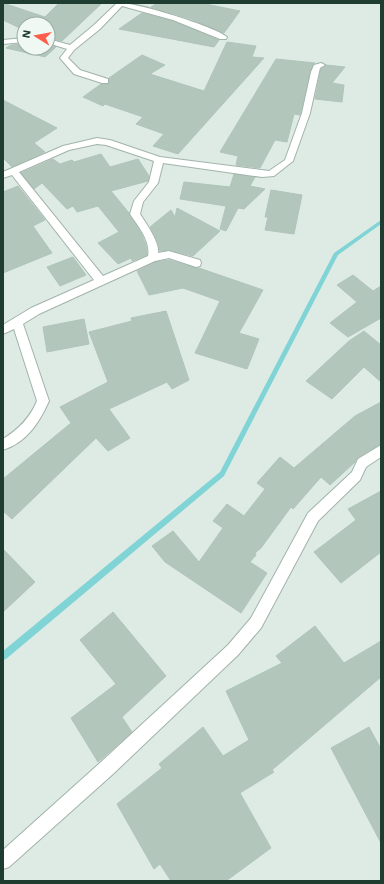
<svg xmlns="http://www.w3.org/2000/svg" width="384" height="884" viewBox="0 0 384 884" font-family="'Work Sans',sans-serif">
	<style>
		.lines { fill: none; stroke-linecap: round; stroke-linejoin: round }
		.stream { fill: #80d4d6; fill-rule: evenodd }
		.building { fill: #b3c6bc; stroke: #b0c5ba }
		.street-casing { stroke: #a1b3aa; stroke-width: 2 }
		.street { fill: #fff; fill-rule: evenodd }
	</style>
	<rect width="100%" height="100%" fill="#deebe4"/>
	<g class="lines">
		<polygon class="stream" points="381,220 381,224 338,255 224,476 6,659 3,660 3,651 220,472 334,253"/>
	</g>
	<g class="building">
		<polygon points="3,3 45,17 59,3 102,3 62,41 48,38 48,24 24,24 24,30 3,20"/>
		<polygon points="157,3 201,3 240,11 224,33 191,19 151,7"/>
		<polygon points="142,13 173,21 219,40 214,47 119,29"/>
		<polygon points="227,42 256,46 252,57 264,58 178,154 153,146 164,134 136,124 143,117 105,104 103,106 83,97 101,84 109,84 109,78 142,55 165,65 150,74 204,91"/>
		<polygon points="24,44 24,48 48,48 48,45 56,47 45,57 6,48 11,45"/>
		<polygon points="276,59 315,63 313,64 310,72 300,115 294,114 287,142 275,140 260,168 236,165 238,156 220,152"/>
		<polygon points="326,65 345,67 332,83 344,85 342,102 315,99 321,69"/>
		<polygon points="3,100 57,128 34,143 45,152 12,167 3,158"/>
		<polygon points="101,154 110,167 138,159 149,176 148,181 111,191 129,213 142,235 146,245 147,255 132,261 131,258 118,264 98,243 119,232 98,206 77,212 73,206 67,209 42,183 34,189 21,173 53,159 60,164 72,160 74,162"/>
		<polygon points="234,174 255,177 250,186 265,189 244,209 238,208 226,231 220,229 226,206 180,199 184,182 230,187"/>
		<polygon points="18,186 45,220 33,226 52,253 3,273 3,192"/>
		<polygon points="271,190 302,195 294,234 265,230 268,217 265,217"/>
		<polygon points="177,208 220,231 193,256 169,250 160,251 158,243 150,227 171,210 175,217"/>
		<polygon points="73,257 86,275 60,286 47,267"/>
		<polygon points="169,260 196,268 199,268 263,290 239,333 259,339 247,369 195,353 220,301 183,288 149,295 137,271 155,262"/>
		<polygon points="353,275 373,291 381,286 381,318 348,337 330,323 357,302 337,285"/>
		<polygon points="166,311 189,380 172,389 167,382 109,409 130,438 108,451 96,438 12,519 3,511 3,479 71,423 60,407 108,382 89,332 132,321 131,318"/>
		<polygon points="84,319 89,344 47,352 43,327"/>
		<polygon points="364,331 381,345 381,382 364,367 332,399 306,381 349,341"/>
		<polygon points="381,402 381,444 357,458 355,462 330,485 321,477 293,509 291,507 261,548 255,553 256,555 250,562 267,573 241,613 165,562 152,546 173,531 199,562 223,528 213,521 227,504 244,516 265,489 257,483 280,457 294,468 355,416"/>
		<polygon points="381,491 381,552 341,583 314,552 356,520 348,509"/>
		<polygon points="3,549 35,582 3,612"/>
		<polygon points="113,612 166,676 122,717 132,732 98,762 71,718 116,684 80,640"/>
		<polygon points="315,626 344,663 381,641 381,677 272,770 274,772 240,793 271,848 226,881 171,881 160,864 154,869 117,804 162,768 159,764 203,727 223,756 249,740 226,691 282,663 276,656"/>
		<polygon points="369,727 381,749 381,843 331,748"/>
	</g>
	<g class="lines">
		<defs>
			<g id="street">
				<path d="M117,3C133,1 214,26 227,37L226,39H220L173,20L122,6L100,29L74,50L68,58L80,70L108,79V83H102L74,74L60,58L67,49L48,43V39L70,45L94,25Z"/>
				<polygon points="24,38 24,42 3,44 3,40"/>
				<path d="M321,63L325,65L320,68L319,72L310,113L293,161L274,176L262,177L163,163L158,183L143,202L140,214C146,223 160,243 158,253L169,251L172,252L200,260L201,263L200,266L196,267L169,258L155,261L39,314L23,324L49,401C39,423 27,442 3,450V439C19,429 30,418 37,401L14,329L3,334V325L31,308L94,280L12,175L3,178V172L63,146L97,138L110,140L160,157L269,171L285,160L302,113L311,72L314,65ZM97,144L106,145L154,161L149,182L134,201L130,214C138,226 151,241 148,256L103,276L19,172L69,150Z"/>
				<polygon points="381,445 381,457 366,467 360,480 318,521 261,628 238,655 113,774 9,867 3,869 3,850 101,762 228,645 251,618 308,513 352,472 358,459"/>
			</g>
		</defs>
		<use href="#street" class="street-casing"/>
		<use href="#street" class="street"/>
	</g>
	<rect width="384" height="884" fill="none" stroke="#1e3c30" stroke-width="8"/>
	<g transform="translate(36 36) rotate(281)"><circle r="19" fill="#eff8f2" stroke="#9bada4"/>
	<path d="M0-3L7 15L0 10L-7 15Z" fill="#fe5d49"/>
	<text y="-6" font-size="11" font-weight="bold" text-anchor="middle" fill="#1e3c30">N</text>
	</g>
</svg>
